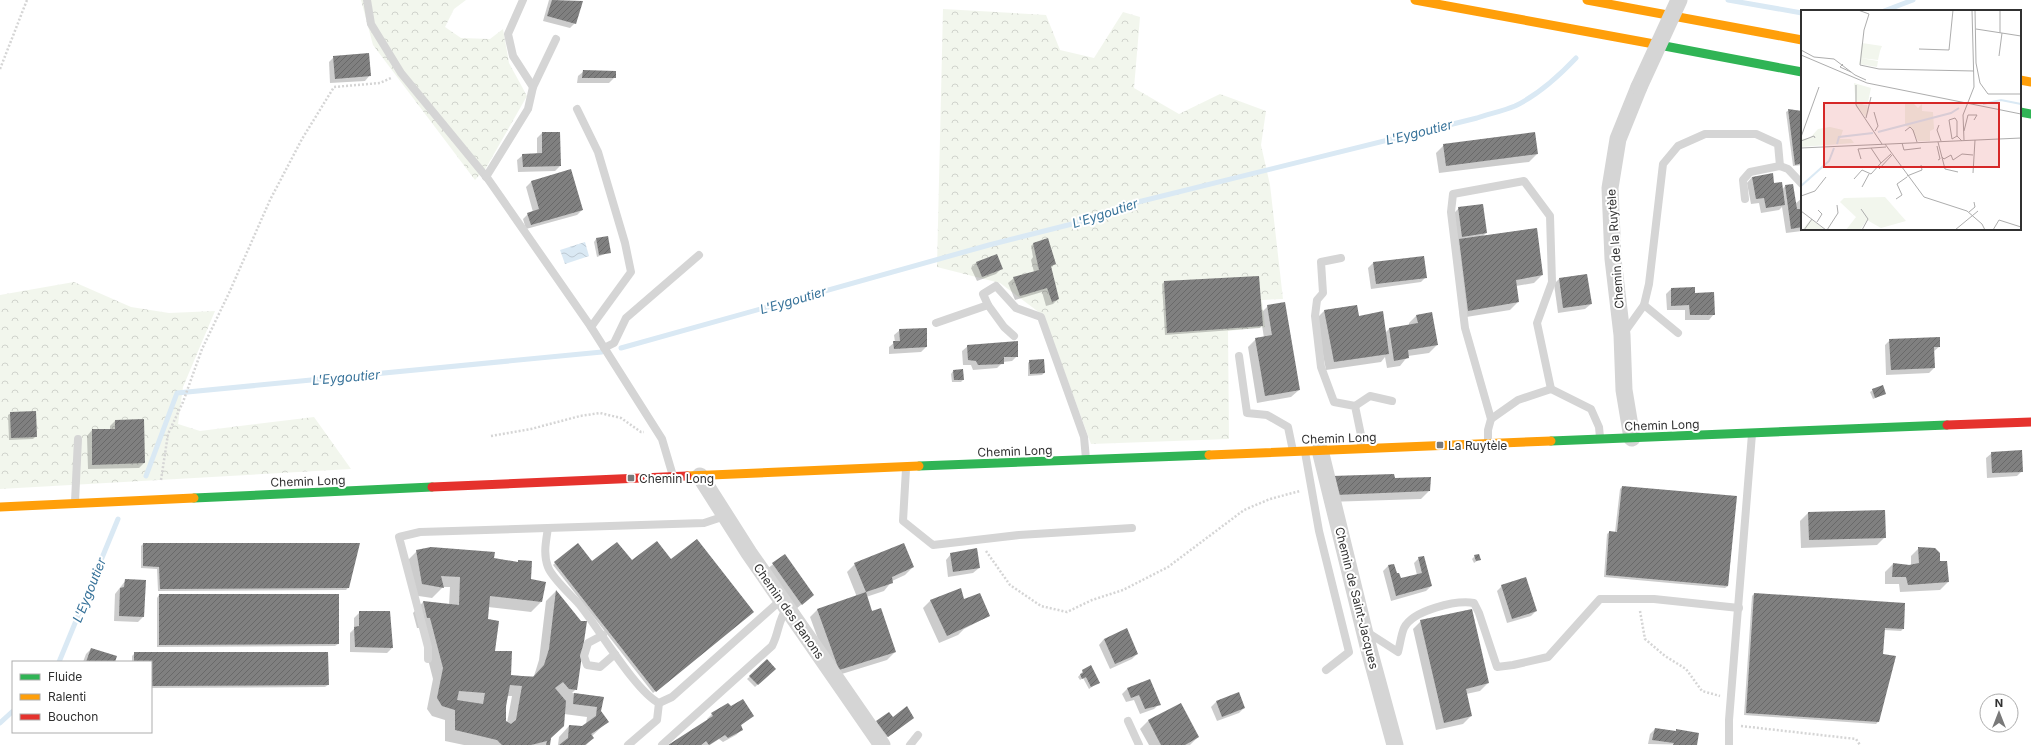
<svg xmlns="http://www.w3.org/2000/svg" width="2031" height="745" viewBox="0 0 2031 745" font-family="Inter,sans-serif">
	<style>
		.forest { fill: url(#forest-crowns) }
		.water { fill: url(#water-waves) }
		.shadow { fill: #0003; fill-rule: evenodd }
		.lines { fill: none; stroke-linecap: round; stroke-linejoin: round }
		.stream { stroke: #dae9f4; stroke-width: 5 }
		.building { fill: url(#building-hatch); fill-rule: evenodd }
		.path { stroke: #d5d5d5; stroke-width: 2.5; stroke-dasharray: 2 2; stroke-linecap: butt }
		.lane { stroke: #d5d5d5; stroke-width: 8 }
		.street { stroke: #d5d5d5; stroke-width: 17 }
		.fast { stroke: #30b455; stroke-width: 9 }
		.slow { stroke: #ff9f0a; stroke-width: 9 }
		.jam { stroke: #e5322d; stroke-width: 9 }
		.street-bridge { stroke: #d5d5d5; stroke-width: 17 }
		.poi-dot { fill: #797979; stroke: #fff; stroke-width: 1.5 }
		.labels { text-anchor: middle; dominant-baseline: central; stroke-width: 4; stroke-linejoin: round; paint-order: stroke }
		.street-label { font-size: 12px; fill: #313131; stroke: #fff }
		.poi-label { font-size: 12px; fill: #313131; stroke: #fff; text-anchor: start }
		.water-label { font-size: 13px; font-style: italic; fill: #38739a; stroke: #fff }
		.inset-river { fill: none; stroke: #dae9f4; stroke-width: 2 }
		.inset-road { fill: none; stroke: #adadad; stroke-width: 1 }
		.view { fill: #d62828; fill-opacity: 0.15; stroke: #d62828; stroke-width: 2 }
		.inset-edge { fill: none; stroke: #313131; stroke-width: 2 }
	</style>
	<defs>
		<pattern id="forest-crowns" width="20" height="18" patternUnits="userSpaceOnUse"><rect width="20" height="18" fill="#f2f6ed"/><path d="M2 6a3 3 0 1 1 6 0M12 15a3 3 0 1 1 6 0" fill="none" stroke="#d0d3cc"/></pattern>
		<pattern id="water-waves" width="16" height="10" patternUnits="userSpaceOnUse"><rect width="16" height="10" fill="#dae9f4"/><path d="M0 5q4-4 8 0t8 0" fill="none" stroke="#bcc8d2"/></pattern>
		<pattern id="building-hatch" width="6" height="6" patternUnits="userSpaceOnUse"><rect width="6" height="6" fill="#808080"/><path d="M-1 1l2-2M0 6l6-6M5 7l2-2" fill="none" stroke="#696969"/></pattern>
	</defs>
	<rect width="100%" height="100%" fill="#fff"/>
	<g class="forest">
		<polygon points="361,0 466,0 454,9 445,27 461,38 490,39 503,29 509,63 527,96 486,168 475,180 373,45"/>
		<polygon points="943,9 1046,15 1060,50 1094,58 1123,12 1140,17 1134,88 1179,114 1220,94 1266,111 1261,145 1270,185 1283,299 1262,300 1265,327 1228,331 1229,439 1091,444 1044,316 1000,283 937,267"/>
		<polygon points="74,282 131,307 169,313 215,311 183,387 178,424 200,431 314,417 351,469 0,489 0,295"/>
	</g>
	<polygon class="water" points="585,242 589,256 565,264 560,250"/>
	<g class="shadow">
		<polygon points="549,0 581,2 575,23 570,28 543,21"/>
		<polygon points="334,57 370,75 365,81 330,83 329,62"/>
		<polygon points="584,71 615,77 609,83 577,83 578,76"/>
		<polygon points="1789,110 1802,112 1802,165 1793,166 1786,112"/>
		<polygon points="542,133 560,166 555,171 518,172 517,160 523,155 537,154 537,138"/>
		<polygon points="1444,145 1537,154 1529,162 1439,173 1436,153"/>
		<polygon points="571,171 582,210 577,215 526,229 523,219 528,214 533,212 526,187 531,182"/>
		<polygon points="1752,177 1773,184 1782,190 1785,186 1795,204 1802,198 1802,229 1804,229 1802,231 1786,233 1782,207 1779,210 1761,213 1759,203 1751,204 1747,183"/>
		<polygon points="1459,208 1486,233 1482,237 1542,275 1534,283 1516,286 1518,302 1510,310 1460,318 1454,213"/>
		<polygon points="607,237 610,252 597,257 594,242 596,239"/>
		<polygon points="1033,244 1055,264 1050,268 1058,299 1053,304 1046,306 1042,292 1015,300 1008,283 1014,278 1034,272 1031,260 1033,257 1031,246"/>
		<polygon points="996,255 1002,268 996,274 977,281 971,268 976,263"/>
		<polygon points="1373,263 1426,277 1421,282 1371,289 1368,268"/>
		<polygon points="1559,279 1591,304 1585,309 1558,313 1554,284"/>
		<polygon points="1164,282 1261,313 1268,306 1299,390 1291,397 1257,403 1248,347 1256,339 1264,338 1262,325 1260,328 1165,335 1162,284"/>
		<polygon points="1671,289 1694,294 1714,314 1709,320 1685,320 1685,310 1667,310 1666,294"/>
		<polygon points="1357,306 1359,317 1385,333 1389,329 1409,325 1409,323 1417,315 1437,345 1429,353 1408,356 1400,366 1387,368 1385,357 1381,362 1326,370 1316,319 1324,311"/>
		<polygon points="900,330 926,347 921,352 889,354 889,347 895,342 894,335"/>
		<polygon points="1890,340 1939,347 1933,352 1934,368 1929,373 1886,375 1885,345"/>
		<polygon points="968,346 1017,356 1012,361 1003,362 997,368 973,370 971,365 963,365 962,351"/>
		<polygon points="1030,361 1044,373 1042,375 1028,376 1028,363"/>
		<polygon points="953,371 963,380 961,382 952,382 951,374"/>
		<polygon points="1873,390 1885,394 1873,399 1870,392"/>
		<polygon points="11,413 36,436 33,439 9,440 8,415"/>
		<polygon points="115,421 144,463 139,468 88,469 87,436 92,430 110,430 110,426"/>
		<polygon points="1992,453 2022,471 2017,476 1987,478 1986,458"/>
		<polygon points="1394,479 1429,491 1421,499 1327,502 1324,484"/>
		<polygon points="1622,487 1736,497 1728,586 1725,588 1604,577 1607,534 1610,532 1615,532 1620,489"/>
		<polygon points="1808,513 1885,537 1877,545 1801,548 1800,521"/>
		<polygon points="143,544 348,588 346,590 158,591 157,569 141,568 141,546"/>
		<polygon points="1919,548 1939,562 1948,582 1940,590 1900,592 1899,584 1885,584 1885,572 1893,564 1911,565 1911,556"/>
		<path d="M417,551L517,563L519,561L541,602L531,612L488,607L486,620L493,652L510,676H534L539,660L546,601L556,591L576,689L572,693L602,697L600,711L608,721L592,736L593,738L586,745H558L559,737L569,726L582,727L586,724L587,717L564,714L550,739L549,745H552H464L445,741V720L432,716L427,709L433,679L420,628H417L413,613L423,602L449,605L450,587H443L432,598L412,595L407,561ZM507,696H512L507,723L505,721Z"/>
		<polygon points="951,554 979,568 973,573 948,577 946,560"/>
		<polygon points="785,555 813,595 796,609 767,569"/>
		<polygon points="1475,556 1480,559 1474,563 1472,559"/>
		<polygon points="1419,558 1431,586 1426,591 1391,601 1383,571 1388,566 1393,565 1396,575 1400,580 1417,575 1414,563"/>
		<polygon points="671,560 750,614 653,693 553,565 555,563"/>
		<polygon points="855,564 913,567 905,575 892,581 884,591 866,597 872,612 895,652 887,660 832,677 810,617 817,610 857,597 847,572"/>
		<polygon points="126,580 143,617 138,622 114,621 115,594"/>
		<polygon points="1502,586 1536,611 1531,616 1507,623 1497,591"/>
		<polygon points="1754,594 1903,629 1901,631 1884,630 1878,722 1876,724 1744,715 1752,596"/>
		<polygon points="159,595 338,595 338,644 335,646 157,647 157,598"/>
		<polygon points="931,600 989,616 964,629 958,635 939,643 923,608"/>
		<polygon points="360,612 392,648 387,653 350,652 350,633 354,629 354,618"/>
		<polygon points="1421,621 1488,683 1480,691 1466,694 1471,716 1463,724 1436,730 1413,629"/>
		<polygon points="1104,639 1137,654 1132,659 1110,669 1099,645"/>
		<polygon points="91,649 114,662 83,662 86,654"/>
		<polygon points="135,653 327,653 328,685 325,687 151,688 151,662 132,662 132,656"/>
		<polygon points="767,661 774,669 755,687 747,679"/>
		<polygon points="1083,671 1099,682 1089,689 1083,678 1080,680 1078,677"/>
		<polygon points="1149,680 1159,704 1154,709 1140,714 1134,700 1126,702 1122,694 1127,689"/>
		<polygon points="1216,702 1244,708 1239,713 1217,721 1211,707"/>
		<polygon points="728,704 731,708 753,716 740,726 742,729 736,735 723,742 719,739 710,745 670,745 708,721 707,719 712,714"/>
		<polygon points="1181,704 1198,737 1190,745 1149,745 1140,729 1148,721"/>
		<polygon points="889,713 900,728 882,741 871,727"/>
		<polygon points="1655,729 1674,732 1677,730 1696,745 1648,744 1650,734"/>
	</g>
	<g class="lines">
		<g class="stream">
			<polyline points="1728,0 1802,13"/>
			<polyline points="1884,11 1913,0"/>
			<path d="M621,348L989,245L1080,222L1138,202L1477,118C1489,114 1503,111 1515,106C1538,95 1558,77 1576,58"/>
			<polyline points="146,476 177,393 602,352"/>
			<polyline points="59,662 118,519"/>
			<polyline points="0,723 13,711"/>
		</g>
	</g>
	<g class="building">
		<polygon points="552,0 583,1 576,24 547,16"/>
		<polygon points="369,53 371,76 335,79 333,56"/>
		<polygon points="583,70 616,71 616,78 582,78"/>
		<polygon points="1788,109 1802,111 1802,163 1795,165"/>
		<polygon points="542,132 560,132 561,166 523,167 522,154 542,153"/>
		<polygon points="1535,132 1538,154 1446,166 1443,144"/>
		<polygon points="571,169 583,210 531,225 527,213 539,209 531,181"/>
		<polygon points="1773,173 1774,183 1782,182 1785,205 1766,208 1764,198 1756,199 1752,177"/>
		<polygon points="1793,184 1797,209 1802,209 1802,227 1791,229 1785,185"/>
		<polygon points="1483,204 1487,233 1462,237 1458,207"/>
		<polygon points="1537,228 1543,275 1516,280 1519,302 1468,311 1459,239"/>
		<polygon points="608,236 611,253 599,255 596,238"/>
		<polygon points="1048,238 1056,264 1051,266 1059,299 1052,302 1047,288 1020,296 1013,277 1039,270 1033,243"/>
		<polygon points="997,254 1003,269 982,277 976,262"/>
		<polygon points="1424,256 1427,278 1376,284 1373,262"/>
		<polygon points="1587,274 1592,304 1563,308 1559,278"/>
		<polygon points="1259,276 1263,326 1167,333 1164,281"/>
		<polygon points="1695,287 1695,293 1714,292 1715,315 1690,315 1689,305 1671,306 1671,288"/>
		<polygon points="1285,302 1300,390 1265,396 1255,338 1272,335 1267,305"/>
		<polygon points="1357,305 1359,316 1383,311 1389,354 1334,362 1324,310"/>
		<polygon points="1432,312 1438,345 1408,350 1409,358 1394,361 1389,328 1418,323 1416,315"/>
		<polygon points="927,328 927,347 894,349 893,341 900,341 899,329"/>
		<polygon points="1940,337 1940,347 1934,347 1935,368 1891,370 1889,339"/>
		<polygon points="1018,341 1018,357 1004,357 1004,364 978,365 976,361 968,360 967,345"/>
		<polygon points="1044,359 1045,373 1030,374 1029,360"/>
		<polygon points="963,369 964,380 954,380 953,370"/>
		<polygon points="1883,385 1886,394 1875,398 1872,389"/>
		<polygon points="36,411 37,437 11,438 10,412"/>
		<polygon points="144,419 145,463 92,465 92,429 115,429 115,420"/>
		<polygon points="2022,450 2023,472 1992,473 1991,452"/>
		<polygon points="1394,474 1395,478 1431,477 1430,491 1335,495 1332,476"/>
		<polygon points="1622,486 1737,496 1728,586 1606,575 1609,531 1617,532"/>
		<polygon points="1885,510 1886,538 1809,540 1808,512"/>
		<polygon points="697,539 754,612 656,692 554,562 578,543 592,561 617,542 632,560 657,541 671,559"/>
		<polygon points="143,543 360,543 349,588 160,589 159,567 143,566"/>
		<polygon points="904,543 914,567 892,577 893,583 866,592 854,563"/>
		<path d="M431,547L495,552L494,558L518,562V560L532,561L531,579L546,582L542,602L490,596L488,619L499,621L495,651H512L511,675L533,677L544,665L549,649L556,590L581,621H587L577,690L569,689L563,682L555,688L566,701L564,726L551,738L550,745H546L547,741L531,745H502L497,740L455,730V710L442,706L437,698L443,668L430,618H427L423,601L459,605L460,577L441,576L444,588L422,584L416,550ZM510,685L522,686L516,720L511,724L506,721V706ZM459,691L485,693L483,704L457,700Z"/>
		<polygon points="1918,547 1935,548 1940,553 1940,561 1947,561 1949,582 1908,585 1906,577 1892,577 1893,563 1909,565 1919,563"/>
		<polygon points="977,548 980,568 953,572 950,553"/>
		<polygon points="785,554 814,595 802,605 772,563"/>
		<polygon points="1479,554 1481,560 1476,561 1474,555"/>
		<polygon points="1424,556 1432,586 1396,596 1388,565 1394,564 1397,573 1399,573 1401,578 1422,573 1418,557"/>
		<polygon points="1526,577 1537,611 1512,619 1501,585"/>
		<polygon points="125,579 146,580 144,617 119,616 120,588 124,587"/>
		<polygon points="961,588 964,599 980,593 990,616 947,636 930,600"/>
		<polygon points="866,592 872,611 881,608 896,652 839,670 817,609"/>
		<polygon points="1754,593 1905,603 1904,629 1885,628 1883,654 1896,656 1879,722 1746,713"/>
		<polygon points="159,594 339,594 339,644 159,645"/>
		<polygon points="1472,609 1489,683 1466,689 1472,716 1444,723 1420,620"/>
		<polygon points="359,611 390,611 393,648 355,647 354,627 359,626"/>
		<polygon points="1127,628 1138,654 1115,664 1104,639"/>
		<polygon points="91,648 117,656 115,662 86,662"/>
		<polygon points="134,652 328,652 329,685 151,686 151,662 134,662"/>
		<polygon points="767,659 776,669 758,685 749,676"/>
		<polygon points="1091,665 1100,683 1091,687 1086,677 1082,679 1080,674 1083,673 1082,670"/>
		<polygon points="1150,679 1161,705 1145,709 1139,695 1131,698 1127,688"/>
		<polygon points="1239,692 1245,708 1222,717 1216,701"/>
		<polygon points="574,693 604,697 601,711 609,722 591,734 594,738 585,745 559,745 568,738 569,725 582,726 596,716 597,707 573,704"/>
		<polygon points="743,699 754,716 741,725 743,730 728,738 725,735 709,745 706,741 701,745 668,745 713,716 711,713 728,703 731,706"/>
		<polygon points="1181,703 1199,737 1185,745 1161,745 1148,720"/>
		<polygon points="907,706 914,718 888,737 876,721 889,712 893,717"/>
		<polygon points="1655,728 1676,731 1676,729 1699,733 1697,745 1673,745 1674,743 1652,740"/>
	</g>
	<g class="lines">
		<g class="path">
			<polyline points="0,69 27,0"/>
			<polyline points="491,436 531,429 580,416 600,413 621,418 641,432 644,432"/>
			<polyline points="161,480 168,434 183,402 202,349 229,293 270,200 302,139 334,87 380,83 391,78"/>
			<polyline points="986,551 1010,585 1041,606 1067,612 1092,600 1123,590 1168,567 1244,510 1270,499 1300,491"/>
			<polyline points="1640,611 1645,639 1665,656 1686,669 1702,691 1720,696"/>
			<polyline points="1741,726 1856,739 1860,745"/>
		</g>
		<g class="lane">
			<polyline points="367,0 371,24 401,73 488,179 591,327 662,439 673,476"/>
			<polyline points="533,87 556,39"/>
			<polyline points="577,109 598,152 625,243 631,272 591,327"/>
			<polyline points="1780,166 1788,169 1802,184"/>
			<polyline points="486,177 528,109 533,87 513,56 508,34 523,0"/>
			<polyline points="1341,258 1321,262 1323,293 1317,300 1315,316 1321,367 1334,402 1355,406 1361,435 1361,448"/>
			<polyline points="988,305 1004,327 1014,336"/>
			<polyline points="1644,305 1678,333"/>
			<polyline points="936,323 988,305 983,294 996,286 1016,308 1041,317 1084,437 1086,459"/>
			<polyline points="1624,333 1644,305 1649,284 1663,164 1678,146 1705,134 1756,134 1778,144 1780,166 1750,172 1743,180 1745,199"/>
			<polyline points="604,348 614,343 626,318 699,255"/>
			<polyline points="1239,356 1247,413 1267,415 1288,427 1293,451"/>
			<polyline points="1355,406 1370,396 1392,401"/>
			<polyline points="1491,419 1465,328 1451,212 1453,194 1524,181 1550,216 1552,282 1537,323 1551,389"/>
			<polyline points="1488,443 1488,430 1491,419 1518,400 1551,389 1591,409 1599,427 1600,437"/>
			<polyline points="1305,452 1319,531 1349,652 1326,670"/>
			<polyline points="906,469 903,521 933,545 1019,535 1132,528"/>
			<polyline points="75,502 78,439"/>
			<path d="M548,528C546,541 543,554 548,567C552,578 571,595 579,604C598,627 636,692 659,703L672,697L781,600"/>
			<path d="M1367,632L1398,652C1400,645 1401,635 1404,628C1413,610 1456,600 1474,603L1479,613L1497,667L1513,665L1548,657L1600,599H1654L1739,608"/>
			<polyline points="603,635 588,643 584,656 587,665 600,667 615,654"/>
			<polyline points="428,659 428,647 399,537 420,532 704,523 725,516"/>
			<polyline points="1128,721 1139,745"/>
			<polyline points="628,745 657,720 659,703"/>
			<path d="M662,745L772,646C779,633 778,620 787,608"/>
			<polyline points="910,745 918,735"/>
			<polyline points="1729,745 1729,720 1752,434"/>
		</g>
		<g class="street">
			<polyline points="1632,438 1624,390 1622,335 1613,259 1610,188 1618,139 1639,87"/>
			<polyline points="1320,450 1368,646 1395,745"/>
			<polyline points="700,476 749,553 882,745"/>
		</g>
		<g class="fast">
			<polyline points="1654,44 1802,72"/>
			<polyline points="2020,112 2031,114"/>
			<polyline points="1551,441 1947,425"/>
			<polyline points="919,466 1209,455"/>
			<polyline points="194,498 432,487"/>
		</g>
		<g class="slow">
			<polyline points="1415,0 1654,44"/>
			<polyline points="1587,0 1802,40"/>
			<polyline points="2020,80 2031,82"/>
			<polyline points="1209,455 1551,441"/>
			<polyline points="687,476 919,466"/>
			<polyline points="0,507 194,498"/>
		</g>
		<g class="jam">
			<polyline points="1947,425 2031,422"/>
			<polyline points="432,487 687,476"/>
		</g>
		<polyline class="street-bridge" points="1639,87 1679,0"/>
	</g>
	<g class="poi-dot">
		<rect x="1436" y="441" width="8" height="8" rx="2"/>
		<rect x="627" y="474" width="8" height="8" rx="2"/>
	</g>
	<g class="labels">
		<g class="street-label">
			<text transform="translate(1615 249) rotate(-94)">Chemin de la Ruytèle</text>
			<text transform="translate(1662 425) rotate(-2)">Chemin Long</text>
			<text transform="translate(1339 438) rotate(-2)">Chemin Long</text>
			<text transform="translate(1015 451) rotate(-2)">Chemin Long</text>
			<text transform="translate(308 481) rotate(-2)">Chemin Long</text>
			<text transform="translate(1357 598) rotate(76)">Chemin de Saint-Jacques</text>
			<text transform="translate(789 611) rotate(55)">Chemin des Banons</text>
		</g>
		<g class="poi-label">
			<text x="1448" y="445">La Ruytèle</text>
			<text x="639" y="478">Chemin Long</text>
		</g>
		<g class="water-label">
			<text transform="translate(1419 132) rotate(-14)">L'Eygoutier</text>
			<text transform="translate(1105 213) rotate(-18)">L'Eygoutier</text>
			<text transform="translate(793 300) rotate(-16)">L'Eygoutier</text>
			<text transform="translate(346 377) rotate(-5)">L'Eygoutier</text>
			<text transform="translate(89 590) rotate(-68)">L'Eygoutier</text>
		</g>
	</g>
	<g transform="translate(1801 10)">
		<rect width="220" height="220" fill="#fff"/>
		<path d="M84,187L105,211L80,218L66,210L59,220H45L55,207L39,192L43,188Z" fill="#f2f6ed"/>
		<path d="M53,73L70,78L67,92L61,95H66L68,101L65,107L55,97ZM104,94H113L117,98L121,94V101L132,102L133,119L129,121V131H117L109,117L104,116ZM29,117L42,120L39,129H50L53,133L0,137V129L9,128L17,119ZM10,209L24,220H1Z" fill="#f2f6ed"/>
		<path d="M61,33L81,36L79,41L60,38ZM60,38L79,41L77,50L59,48ZM59,48L77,51L76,57L58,54Z" fill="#f2f6ed"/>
		<path class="inset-river" d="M182,94L200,90L220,94M77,122L150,103L158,98M36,134L38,127L72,123M0,176L28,151L33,138"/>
		<path class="inset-road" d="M57,0L68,4L63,20L59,55L78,59L173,61M174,0L175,53L179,73L187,84H220M175,19L220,26M199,23V0M118,39L148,40L152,0M0,40L13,47M0,45L66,73L220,104M198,46L201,23M13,47L33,49L54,65M42,54L39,57L50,62M54,65L65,70M55,75V95L81,134M73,102L77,116L74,121M65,108L70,87M138,115L136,120L140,131M104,121L109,117L112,120L116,132M163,121L167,105H176L173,110M0,127L18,77M151,129L148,110L154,108L156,111V126M151,129L156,126L161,131M163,130L162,105L173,77L171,0M0,131L13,126L14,128M137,132L144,159L157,162M101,133L103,140L120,138M84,134L123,187L166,201L181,214L184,220M136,136L139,149L137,150M0,138L220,128M70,138L80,153L90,144M141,147L143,149L150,145L152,150L161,144L172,145M60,149L57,139L85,137M78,159L91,145M172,163L174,130M106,166L121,160L120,155M53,169L61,160L70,164L80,153M61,177L68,164M0,186L14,181L25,167M95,189L101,185L96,174L106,167M60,199L67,209L61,220M0,201L25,220M168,202L174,197L173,192M16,212L21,204L17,200M3,220L11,209M26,220L37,203L36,195M154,220L177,201M192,220L198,210L220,217"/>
		<path class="view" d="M23,93H198V157H23Z"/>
		<rect width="220" height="220" class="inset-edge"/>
	</g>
	<rect x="12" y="661" width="140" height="72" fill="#ffffff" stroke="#adadad"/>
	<rect x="20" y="674" width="20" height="6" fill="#30b455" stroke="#adadad"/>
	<text x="48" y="681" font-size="12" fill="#313131">Fluide</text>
	<rect x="20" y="694" width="20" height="6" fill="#ff9f0a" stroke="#adadad"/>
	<text x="48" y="701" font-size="12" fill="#313131">Ralenti</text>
	<rect x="20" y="714" width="20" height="6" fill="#e5322d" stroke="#adadad"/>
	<text x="48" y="721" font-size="12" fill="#313131">Bouchon</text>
	<g transform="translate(1999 713)"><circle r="19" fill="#ffffff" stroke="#adadad"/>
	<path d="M0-3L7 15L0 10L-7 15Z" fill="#797979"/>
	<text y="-6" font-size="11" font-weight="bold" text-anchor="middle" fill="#313131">N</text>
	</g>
</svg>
